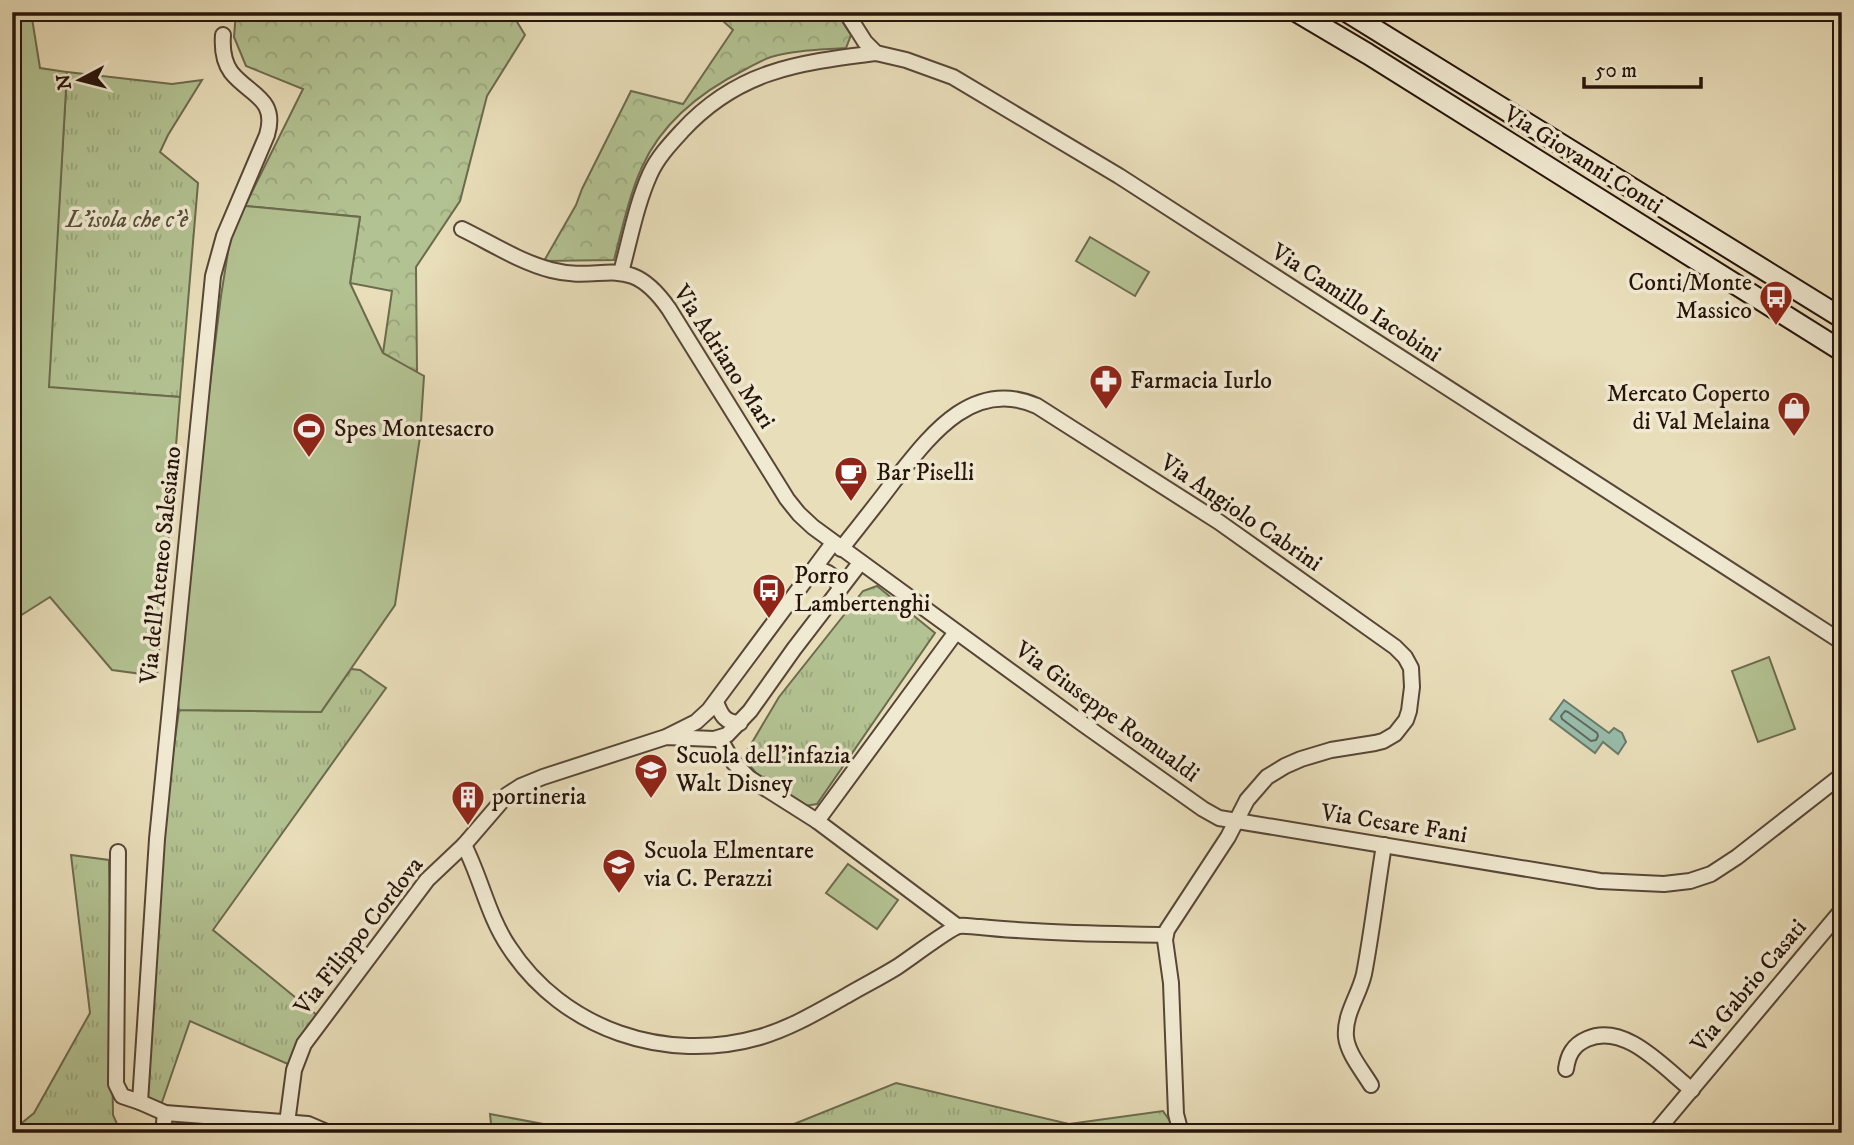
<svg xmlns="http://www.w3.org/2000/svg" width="1854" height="1145" viewBox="0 0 1854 1145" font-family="'IM FELL DW Pica',serif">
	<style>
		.grass { fill: url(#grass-tufts); stroke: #6c6b4e; stroke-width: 2 }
		.forest { fill: url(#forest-crowns); stroke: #6c6b4e; stroke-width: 2 }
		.garden { fill: #b3c292; stroke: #6c6b4e; stroke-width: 2 }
		.water { fill: #98bdab; stroke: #6a796b; stroke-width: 2 }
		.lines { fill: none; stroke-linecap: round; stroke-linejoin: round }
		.shore { stroke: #5f685b; stroke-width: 2 }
		.street-casing { stroke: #574637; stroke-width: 18 }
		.secondary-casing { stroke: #26140b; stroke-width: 23 }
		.street { stroke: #f1ead2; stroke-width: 14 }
		.secondary { stroke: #f1ead2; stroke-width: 19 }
		.labels { text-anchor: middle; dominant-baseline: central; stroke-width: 7; stroke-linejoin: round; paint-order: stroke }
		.street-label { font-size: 24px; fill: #26140b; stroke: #f1ead2 }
		.park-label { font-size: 24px; font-style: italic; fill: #57513a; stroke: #f1ead2 }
		.poi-label { font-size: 24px; fill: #26140b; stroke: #f1ead2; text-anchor: start }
	</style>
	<defs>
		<pattern id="grass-tufts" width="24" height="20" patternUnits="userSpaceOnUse" patternTransform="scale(1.75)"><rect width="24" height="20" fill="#b3c292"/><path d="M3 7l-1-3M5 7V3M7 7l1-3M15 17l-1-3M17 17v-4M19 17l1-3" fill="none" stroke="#9aa67d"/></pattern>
		<pattern id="forest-crowns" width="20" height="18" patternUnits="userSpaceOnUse" patternTransform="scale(1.75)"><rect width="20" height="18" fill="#b3c292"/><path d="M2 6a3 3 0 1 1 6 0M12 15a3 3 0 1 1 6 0" fill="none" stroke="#9aa67d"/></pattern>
	</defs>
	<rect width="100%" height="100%" fill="#e9deba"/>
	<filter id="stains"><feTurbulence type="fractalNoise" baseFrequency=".00286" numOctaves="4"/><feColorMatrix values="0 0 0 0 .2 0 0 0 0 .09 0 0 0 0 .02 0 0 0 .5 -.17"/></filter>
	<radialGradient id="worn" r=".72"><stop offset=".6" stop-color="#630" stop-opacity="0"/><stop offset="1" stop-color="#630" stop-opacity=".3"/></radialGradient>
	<g class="grass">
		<polygon points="67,72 172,84 202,80 168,135 160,152 198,183 180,397 48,388"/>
		<path d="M877,586L935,633L817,804L805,806C782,793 756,780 744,756L779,697L863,591Z"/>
		<polygon points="351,669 360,670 386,688 213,930 318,1016 290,1065 190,1021 160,1108 144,1101 159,853 179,710 321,712"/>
		<polygon points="71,855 109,860 113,1115 121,1133 12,1133 12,1131 34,1113 90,1013"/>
		<polygon points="896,1083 1069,1124 1163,1111 1172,1124 1174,1133 761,1133 789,1126"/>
		<polygon points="490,1114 591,1133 492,1133"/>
	</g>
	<g class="forest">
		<polygon points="236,12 511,12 525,35 487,96 460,201 416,267 417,373 383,353 392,291 350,283 360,217 245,206 303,89 246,66 234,37"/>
		<path d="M713,12H836L851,35L846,48C820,50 795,50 771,57C762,60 754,65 746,69C704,90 662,122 642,167C629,196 622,229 614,260L544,261L576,205L582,189L631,91L683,104L733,30Z"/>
	</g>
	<g class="garden">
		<polygon points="12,12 31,12 40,68 67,72 49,387 180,397 157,676 112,670 50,597 12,621 12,179 21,111 12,109"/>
		<polygon points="245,206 360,217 350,283 383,353 424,376 420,437 395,605 321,712 179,710 177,697 198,480 221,296 231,233"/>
		<polygon points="1090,237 1149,272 1135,296 1076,261"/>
		<polygon points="1769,657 1795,729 1758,742 1732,671"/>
		<polygon points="848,864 898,900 877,929 826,893"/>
	</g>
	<polygon class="water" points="1564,700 1609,733 1614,728 1622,733 1626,742 1618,754 1603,742 1595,753 1550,719"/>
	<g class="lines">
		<polygon class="shore" points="1565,711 1568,712 1597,733 1598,736 1596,740 1591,741 1562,719 1561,716"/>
		<defs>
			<g id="street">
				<polyline points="846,12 865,42 876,53 906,60 953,77 1119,176 1842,642"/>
				<path d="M223,35C222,48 223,61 231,72C249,95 278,98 267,135L224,236L213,276L157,839L140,1102L165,1113L308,1124L329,1133"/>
				<path d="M462,229C491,243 520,262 551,270C604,284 628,250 669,309L787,499L799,514L813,527L1083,724L1203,809L1219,818L1600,881L1664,884L1690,881L1711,874L1737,857L1842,775"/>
				<path d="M621,272C630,240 636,205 650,174C657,158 670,144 682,131C738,70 798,63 876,53"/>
				<path d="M841,549C859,526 877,504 894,481C929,437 972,377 1037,406L1219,522L1395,647L1405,657L1411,668L1412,687L1409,711L1406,720L1395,734L1383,741L1375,743L1331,750L1301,759L1285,766L1267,777L1247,800L1228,837L1167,930L1165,940L1171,983L1176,1114L1181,1133"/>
				<path d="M815,569C829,571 834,576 840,588"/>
				<path d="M716,702C721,715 725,723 740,723"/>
				<polyline points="668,736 696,722 709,710 833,543"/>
				<polyline points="719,738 734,763 749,778 817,821 957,926"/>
				<polyline points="817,821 956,632"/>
				<path d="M464,845C481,878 488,916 509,947C563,1030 666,1064 760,1037C791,1028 819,1011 846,996C863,986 881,977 897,967C908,960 950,928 959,926C965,925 974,927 980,927C998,929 1015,930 1033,931C1077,934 1121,934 1165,935"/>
				<polyline points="118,852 116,1084 122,1096 140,1102"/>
				<path d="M1566,1069C1568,1055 1573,1045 1587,1039C1625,1022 1664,1068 1692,1090"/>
				<path d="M1371,1085C1362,1070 1348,1054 1346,1037C1344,1014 1359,996 1364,974C1372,932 1377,888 1384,845"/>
				<polyline points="287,1123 294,1070 304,1044 427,880 464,845 507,795 521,786 543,777 666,737 714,739 727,735 750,711 794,649 860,563"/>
				<polyline points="163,1133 165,1113"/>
				<polyline points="1655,1133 1842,910"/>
			</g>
			<g id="secondary">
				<polyline points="1297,12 1368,54 1842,351"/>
				<polyline points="1347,12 1842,318"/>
			</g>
		</defs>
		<use href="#street" class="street-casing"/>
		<use href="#secondary" class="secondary-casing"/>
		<use href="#street" class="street"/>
		<use href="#secondary" class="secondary"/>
	</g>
	<defs>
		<symbol id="bus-pin" viewBox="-11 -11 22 30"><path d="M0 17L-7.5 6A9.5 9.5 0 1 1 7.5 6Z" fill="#8f2418" stroke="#f1ead2"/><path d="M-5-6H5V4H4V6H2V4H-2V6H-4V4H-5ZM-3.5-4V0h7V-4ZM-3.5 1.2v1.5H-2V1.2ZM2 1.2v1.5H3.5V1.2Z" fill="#fff"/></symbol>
		<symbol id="pharmacy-pin" viewBox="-11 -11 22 30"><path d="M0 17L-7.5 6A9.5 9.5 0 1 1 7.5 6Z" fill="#8f2418" stroke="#f1ead2"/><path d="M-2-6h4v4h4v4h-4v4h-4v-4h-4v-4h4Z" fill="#fff"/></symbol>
		<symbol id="shop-pin" viewBox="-11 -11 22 30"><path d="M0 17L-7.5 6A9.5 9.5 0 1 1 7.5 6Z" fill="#8f2418" stroke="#f1ead2"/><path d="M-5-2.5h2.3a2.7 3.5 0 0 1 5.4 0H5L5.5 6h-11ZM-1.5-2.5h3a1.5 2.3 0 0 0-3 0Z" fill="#fff"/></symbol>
		<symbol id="stadium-pin" viewBox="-11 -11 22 30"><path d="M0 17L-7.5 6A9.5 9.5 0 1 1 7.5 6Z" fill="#8f2418" stroke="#f1ead2"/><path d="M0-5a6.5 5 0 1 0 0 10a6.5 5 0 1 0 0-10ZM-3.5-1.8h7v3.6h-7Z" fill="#fff"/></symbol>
		<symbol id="cafe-pin" viewBox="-11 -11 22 30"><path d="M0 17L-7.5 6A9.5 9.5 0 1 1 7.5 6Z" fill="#8f2418" stroke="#f1ead2"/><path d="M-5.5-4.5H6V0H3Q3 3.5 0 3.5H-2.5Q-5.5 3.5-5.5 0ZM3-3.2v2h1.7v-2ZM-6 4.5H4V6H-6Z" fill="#fff"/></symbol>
		<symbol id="school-pin" viewBox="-11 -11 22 30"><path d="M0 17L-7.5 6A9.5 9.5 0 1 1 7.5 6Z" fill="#8f2418" stroke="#f1ead2"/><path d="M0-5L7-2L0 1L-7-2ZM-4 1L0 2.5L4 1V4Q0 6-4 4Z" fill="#fff"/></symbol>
		<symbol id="building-pin" viewBox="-11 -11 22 30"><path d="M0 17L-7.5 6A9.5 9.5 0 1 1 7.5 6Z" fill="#8f2418" stroke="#f1ead2"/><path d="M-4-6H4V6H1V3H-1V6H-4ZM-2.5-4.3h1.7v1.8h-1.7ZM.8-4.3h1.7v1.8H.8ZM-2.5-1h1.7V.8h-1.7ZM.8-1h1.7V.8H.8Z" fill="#fff"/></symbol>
	</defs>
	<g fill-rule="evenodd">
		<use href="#bus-pin" x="1757" y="278" width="38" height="52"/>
		<use href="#pharmacy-pin" x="1087" y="362" width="38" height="52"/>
		<use href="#shop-pin" x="1775" y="389" width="38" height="52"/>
		<use href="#stadium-pin" x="290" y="410" width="38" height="52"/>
		<use href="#cafe-pin" x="832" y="454" width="38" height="52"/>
		<use href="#bus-pin" x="750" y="571" width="38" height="52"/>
		<use href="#school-pin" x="632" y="751" width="38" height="52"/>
		<use href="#building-pin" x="449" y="778" width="38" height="52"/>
		<use href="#school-pin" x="600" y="846" width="38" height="52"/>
	</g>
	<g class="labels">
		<g class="street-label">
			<text transform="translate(1583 160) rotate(32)">Via Giovanni Conti</text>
			<text transform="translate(1356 303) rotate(33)">Via Camillo Iacobini</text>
			<text transform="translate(724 357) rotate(57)">Via Adriano Mari</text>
			<text transform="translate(1241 513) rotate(34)">Via Angiolo Cabrini</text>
			<text transform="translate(161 565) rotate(-84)">Via dell'Ateneo Salesiano</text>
			<text transform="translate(1107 712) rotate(36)">Via Giuseppe Romualdi</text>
			<text transform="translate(1394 824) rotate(9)">Via Cesare Fani</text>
			<text transform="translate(359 936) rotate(-52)">Via Filippo Cordova</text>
			<text transform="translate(1749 986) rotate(-50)">Via Gabrio Casati</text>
		</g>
		<g class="park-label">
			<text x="127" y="220">L'isola che c'è</text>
		</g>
		<g class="poi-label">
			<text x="1752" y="283" text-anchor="end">Conti/Monte<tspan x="1752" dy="28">Massico</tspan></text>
			<text x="1130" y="381">Farmacia Iurlo</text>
			<text x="1770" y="394" text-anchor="end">Mercato Coperto<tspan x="1770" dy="28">di Val Melaina</tspan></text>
			<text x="334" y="429">Spes Montesacro</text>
			<text x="876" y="473">Bar Piselli</text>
			<text x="794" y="576">Porro<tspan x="794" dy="28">Lambertenghi</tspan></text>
			<text x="676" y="756">Scuola dell'infazia<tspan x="676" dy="28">Walt Disney</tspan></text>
			<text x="492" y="797">portineria</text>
			<text x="644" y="851">Scuola Elmentare<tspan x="644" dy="28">via C. Perazzi</tspan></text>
		</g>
	</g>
	<rect width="1854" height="1145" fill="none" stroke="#e9deba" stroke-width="42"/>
	<rect x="14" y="14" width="1826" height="1117" fill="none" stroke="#26140b" stroke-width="3.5"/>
	<rect x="21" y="21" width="1812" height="1103" fill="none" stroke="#26140b" stroke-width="2"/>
	<g transform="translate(80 80) rotate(263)" stroke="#f1ead2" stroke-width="5" paint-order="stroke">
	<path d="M0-5L12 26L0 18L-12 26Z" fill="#26140b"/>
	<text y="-10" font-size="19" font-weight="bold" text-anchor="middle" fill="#26140b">N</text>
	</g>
	<path d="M1584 77v10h117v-10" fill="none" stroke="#26140b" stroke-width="3.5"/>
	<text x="1595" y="77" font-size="21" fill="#26140b" stroke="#f1ead2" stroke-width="5" paint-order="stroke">50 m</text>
	<rect width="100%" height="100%" filter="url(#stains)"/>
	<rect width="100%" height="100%" fill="url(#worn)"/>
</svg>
